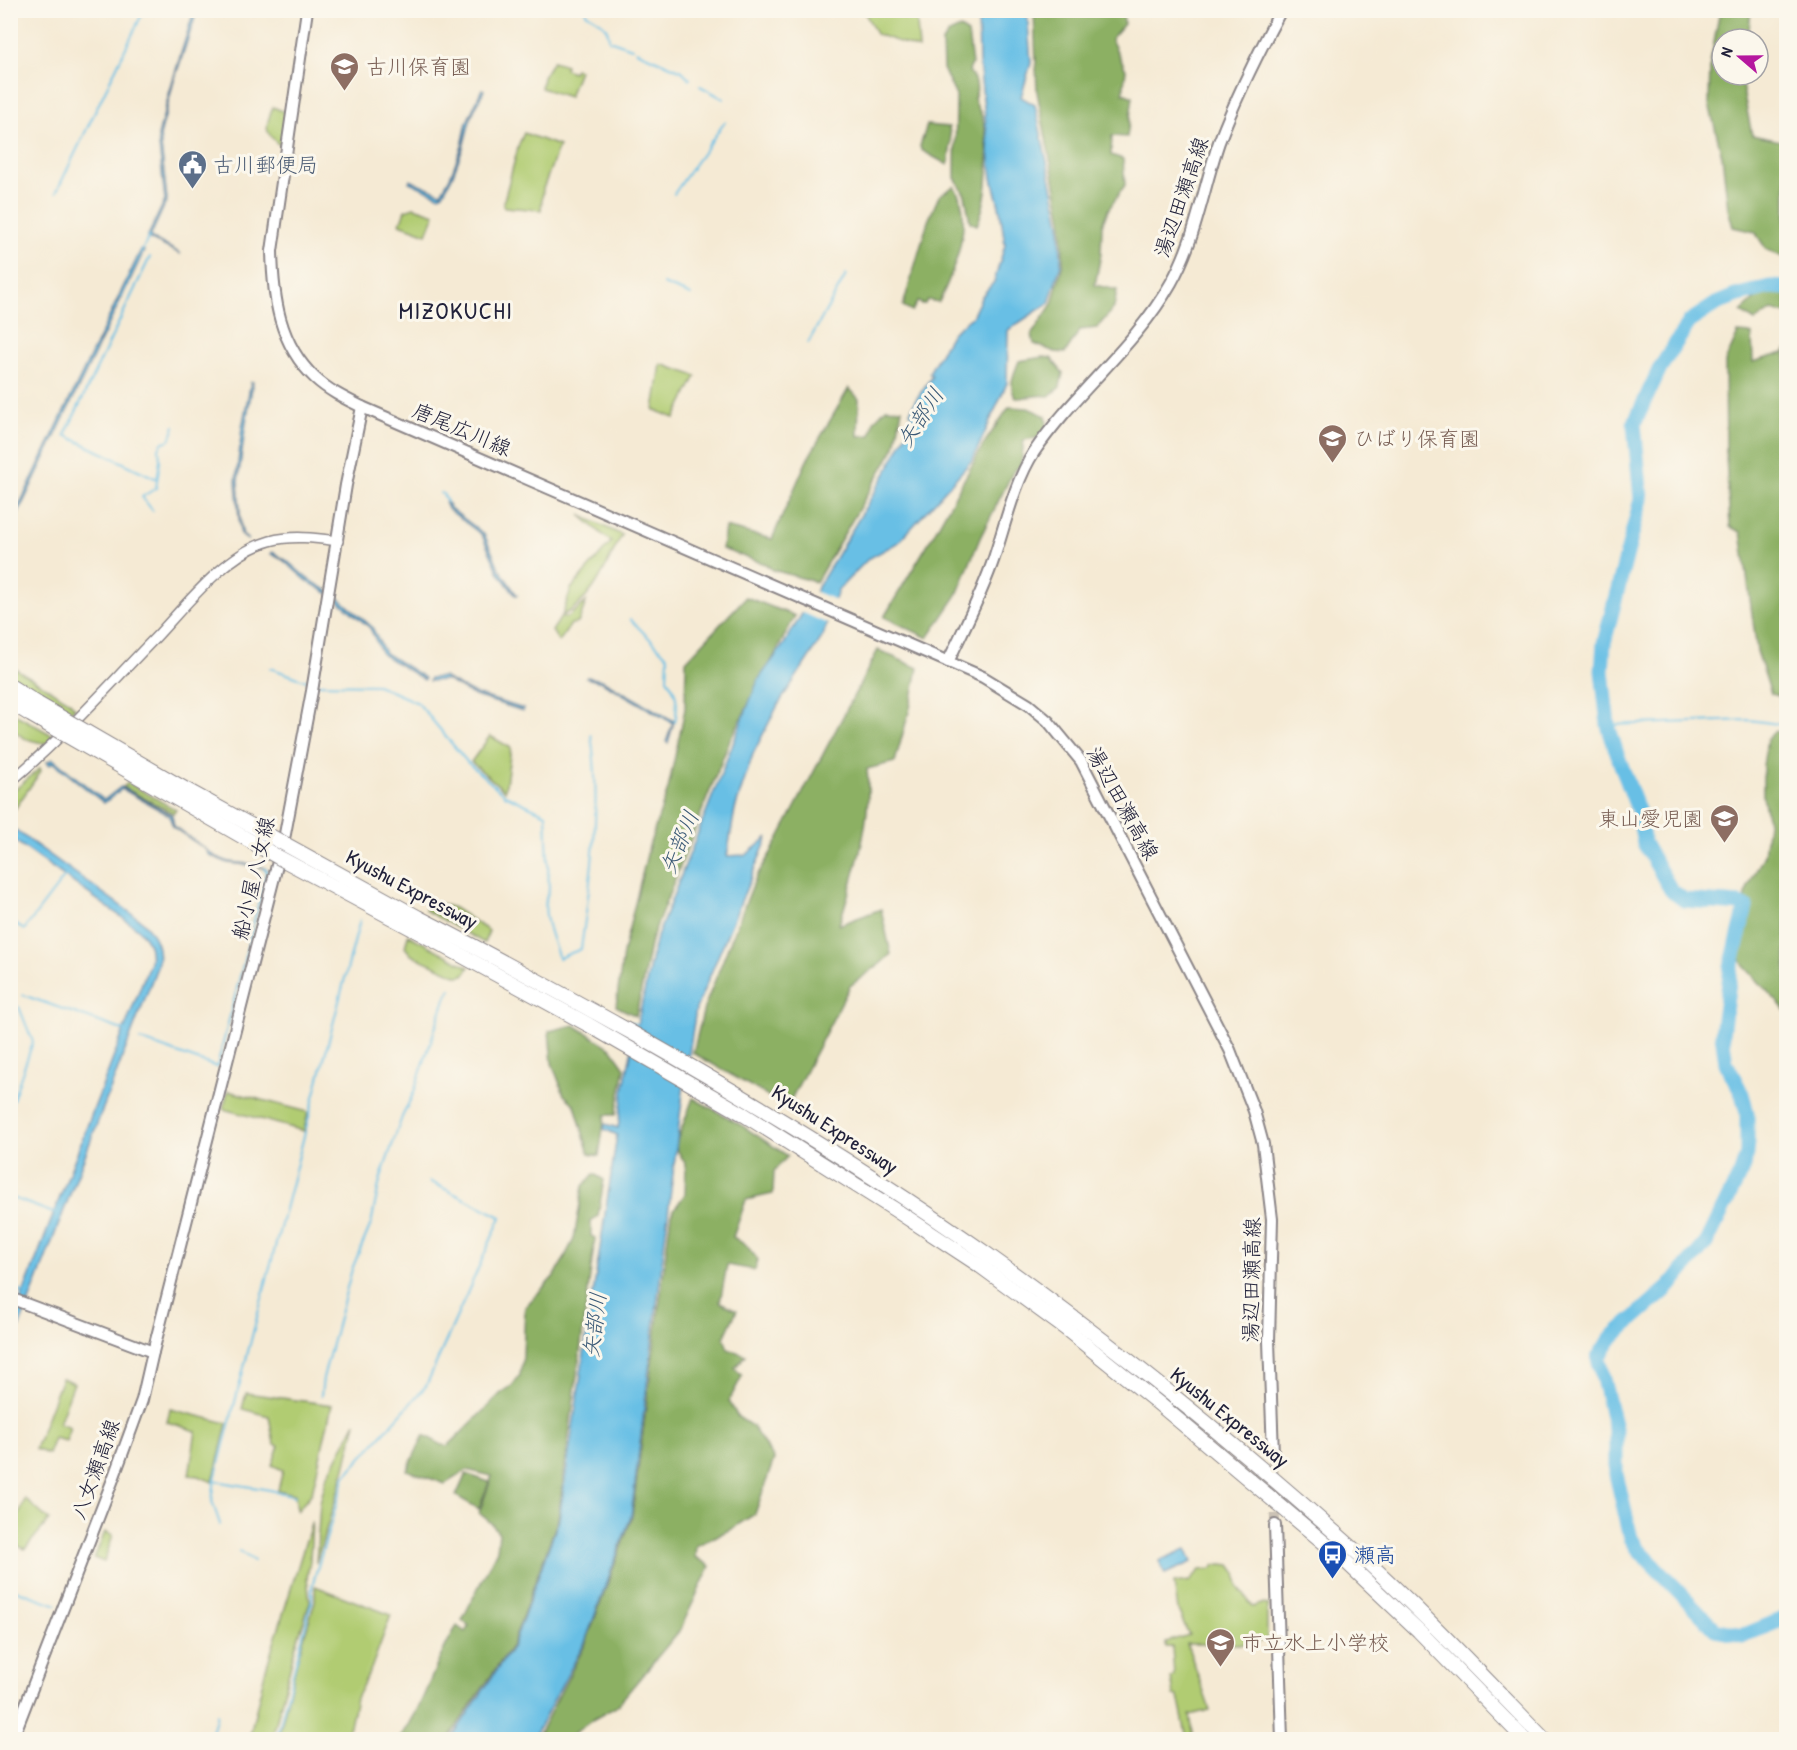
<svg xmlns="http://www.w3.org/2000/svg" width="1797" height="1750" viewBox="0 0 1797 1750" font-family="'Patrick Hand','Klee One',sans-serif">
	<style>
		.green { fill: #b1cc72; stroke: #6a7756; stroke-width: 1.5 }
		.forest { fill: #8cb064; stroke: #576950; stroke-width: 1.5 }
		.water { fill: #68bfe5; stroke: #457090; stroke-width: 1.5 }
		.pier { fill: #f5ead4 }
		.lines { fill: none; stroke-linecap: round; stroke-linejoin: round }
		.stream { stroke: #68bfe5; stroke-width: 2 }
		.river { stroke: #68bfe5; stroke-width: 15 }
		.secondary-tunnel { stroke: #cbc2b5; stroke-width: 10; stroke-dasharray: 10 5; stroke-linecap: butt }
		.tertiary-casing { stroke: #8c8688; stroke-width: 12 }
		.secondary-casing { stroke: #8c8688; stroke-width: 14 }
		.primary-casing { stroke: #8c8688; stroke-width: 14 }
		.motorway-casing { stroke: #8c8688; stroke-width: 16 }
		.tertiary { stroke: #fff; stroke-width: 9 }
		.secondary { stroke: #fff; stroke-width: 10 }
		.primary { stroke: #fff; stroke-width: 10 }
		.motorway { stroke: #fff; stroke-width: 14 }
		.motorway-bridge-casing { stroke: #8c8688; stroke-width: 16; stroke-linecap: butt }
		.motorway-bridge { stroke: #fff; stroke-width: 14 }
		.labels { text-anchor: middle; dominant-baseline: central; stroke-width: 6; stroke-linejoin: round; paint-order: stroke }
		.education-label { font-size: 21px; fill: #785e54; stroke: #fbf7ec; text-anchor: start }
		.service-label { font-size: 21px; fill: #4e5e75; stroke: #fbf7ec; text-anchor: start }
		.street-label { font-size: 21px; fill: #22223b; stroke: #fbf7ec }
		.transit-label { font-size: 21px; fill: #164399; stroke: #fbf7ec; text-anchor: start }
		.water-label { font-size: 22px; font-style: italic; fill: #3a5976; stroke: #fbf7ec }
		.quarter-label { font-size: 24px; letter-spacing: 1.5px; fill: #22223b; stroke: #fbf7ec }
	</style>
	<rect width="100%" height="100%" fill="#fbf7ec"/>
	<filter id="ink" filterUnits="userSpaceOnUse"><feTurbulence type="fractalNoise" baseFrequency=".0167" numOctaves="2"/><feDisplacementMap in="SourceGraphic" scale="12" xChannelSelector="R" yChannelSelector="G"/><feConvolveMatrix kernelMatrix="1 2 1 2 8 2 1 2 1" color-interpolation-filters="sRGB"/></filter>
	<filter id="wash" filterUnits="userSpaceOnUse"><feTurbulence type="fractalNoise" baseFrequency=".008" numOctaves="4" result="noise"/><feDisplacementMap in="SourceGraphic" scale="24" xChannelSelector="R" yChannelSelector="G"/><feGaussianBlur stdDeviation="1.35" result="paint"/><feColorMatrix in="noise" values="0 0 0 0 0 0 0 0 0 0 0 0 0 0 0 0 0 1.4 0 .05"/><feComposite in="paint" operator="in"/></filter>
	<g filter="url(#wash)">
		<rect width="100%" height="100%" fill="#f5ead4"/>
		<g class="green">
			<polygon points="864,11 916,11 919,49 876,34"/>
			<polygon points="553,61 566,65 565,69 573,72 575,69 579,70 569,97 541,88 543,77"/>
			<path d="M273,107L287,113L281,146C263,133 265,126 273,107Z"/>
			<polygon points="524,133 559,146 543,189 541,210 504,207 503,204 519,144"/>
			<polygon points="414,207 435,214 427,234 400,224 405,210"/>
			<polygon points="661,364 696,376 675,418 654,410"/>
			<path d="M580,515L622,535C605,566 594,600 562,616L571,589L611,542Z"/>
			<polygon points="586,602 578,623 571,624 559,642 552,631 561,617 568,617"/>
			<polygon points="11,666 69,701 75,708 72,711 25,683 19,682 11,676"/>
			<polygon points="11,712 54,736 46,744 26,739 11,729"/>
			<polygon points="490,736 511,748 505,791 471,762"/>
			<polygon points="40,768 41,771 12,813 11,811 11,793"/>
			<polygon points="128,783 176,810 173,813 123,787"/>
			<polygon points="435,902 454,908 489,931 484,943 425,910 429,904"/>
			<polygon points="408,935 469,967 464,975 458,976 411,955 405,947"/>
			<polygon points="228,1091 308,1112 304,1131 223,1109"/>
			<polygon points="62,1378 74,1383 59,1423 70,1427 66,1441 54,1438 48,1454 35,1449"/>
			<polygon points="246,1393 332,1405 312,1493 297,1511 295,1494 278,1490 283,1470 272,1465 279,1446 274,1444 269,1416 242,1409"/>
			<polygon points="170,1409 227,1423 213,1482 198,1476 189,1475 196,1431 167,1422"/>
			<polygon points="356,1422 345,1468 316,1563 320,1503 326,1479"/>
			<polygon points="25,1499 49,1520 25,1549 11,1543 10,1539"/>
			<polygon points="312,1521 310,1561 307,1578 310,1602 295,1648 272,1739 249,1739 265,1672"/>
			<polygon points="105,1532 113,1535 104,1562 94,1558"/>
			<polygon points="1221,1564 1231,1565 1236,1572 1238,1587 1253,1607 1261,1604 1269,1605 1267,1612 1267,1640 1258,1641 1257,1644 1187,1644 1210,1710 1190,1715 1194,1739 1187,1739 1178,1696 1174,1695 1171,1678 1174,1675 1172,1647 1166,1647 1166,1642 1189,1635 1178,1610 1174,1583 1190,1581 1200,1570 1212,1569 1215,1565"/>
			<polygon points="315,1586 391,1615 371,1669 356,1698 350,1726 343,1739 278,1739 297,1661 315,1601"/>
		</g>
		<g class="forest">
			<polygon points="1720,10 1751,11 1749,29 1745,39 1722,39 1722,75 1740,75 1752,135 1786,142 1786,256 1782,257 1766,249 1755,232 1733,227 1728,209 1722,156 1709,104 1710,64"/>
			<polygon points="1034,11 1123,11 1124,24 1111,39 1126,70 1123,93 1133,97 1127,137 1112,136 1111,155 1123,159 1125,185 1108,210 1102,225 1101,254 1095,285 1117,290 1114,308 1097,328 1080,330 1065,353 1055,352 1034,344 1032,334 1052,304 1063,263 1062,220 1037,92"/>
			<path d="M960,28L968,33L972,64L969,71C975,80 980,87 974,98C976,106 981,112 983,119C991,153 990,194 977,225L970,222L965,195L955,178L956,96L943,69L942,42L949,33Z"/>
			<polygon points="927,125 949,127 951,143 948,165 921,150 920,146"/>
			<path d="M954,186C976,217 954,271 939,302L927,300L925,304H921L918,301L912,311L903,306L928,221L939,196Z"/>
			<polygon points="1786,284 1786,314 1772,310 1755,321 1741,312 1759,295"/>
			<polygon points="1738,333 1752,334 1753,362 1783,353 1786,350 1786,698 1771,694 1757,651 1741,532 1730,527 1726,456 1725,362"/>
			<path d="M1043,357L1051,358L1063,373L1060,387L1049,396C1037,394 1028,398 1016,398C1007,386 1014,374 1019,361Z"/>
			<polygon points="849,388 859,399 858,436 871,435 874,421 886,408 902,409 895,447 816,582 773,570 765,564 722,549 725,527 772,539 807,460"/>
			<polygon points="1009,407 1028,408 1046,416 1047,428 1042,437 1024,440 1021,465 1013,472 980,538 957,595 928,638 884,617 932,537 985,442"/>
			<polygon points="746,597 795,616 730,740 651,940 636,1016 616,1006 623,953 649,846 668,789 685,709 686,661"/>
			<path d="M878,650L918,668L910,708L895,762L867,769C873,822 854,874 839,925L881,909L891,954L880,964L850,986L787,1107L693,1053L704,1008L756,877L772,851Z"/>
			<polygon points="1775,731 1786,734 1786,1011 1744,966 1736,952 1747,889 1764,855 1768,822 1763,797 1763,766 1767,739"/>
			<polygon points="574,1025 611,1048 625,1068 616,1115 605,1115 599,1156 589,1154 575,1105 564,1095 552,1063 549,1031"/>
			<polygon points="693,1098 741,1125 788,1156 774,1171 773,1194 746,1200 733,1237 747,1246 758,1260 755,1270 727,1265 720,1302 737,1310 724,1338 728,1349 746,1355 735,1368 742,1376 729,1401 738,1417 752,1426 774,1459 755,1514 731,1529 696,1546 695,1557 710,1566 680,1630 616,1707 594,1719 566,1739 536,1740 586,1643 632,1517 671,1214 685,1194 686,1165 675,1146"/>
			<path d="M594,1174L604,1180L598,1216L591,1221V1236L595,1238L558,1519L512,1645L448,1739H399C425,1706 434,1661 457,1626L465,1632L469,1626L462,1620L497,1550L499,1533L490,1522L479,1513L492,1476L467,1470L445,1484L407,1470L424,1435L442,1445L448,1446L501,1393L512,1386L520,1375L523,1356L525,1307L556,1274L574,1239L583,1186Z"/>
			<polygon points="466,1474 489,1482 479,1509 456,1496"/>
		</g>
		<g class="water">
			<polygon points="194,11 197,11 173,84 160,136 167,200 150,237 181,254 147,238 165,200 158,136 172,83"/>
			<polygon points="978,11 1027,11 1031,63 1021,97 1035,105 1060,224 1061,264 1049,303 1008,330 1007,383 973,459 899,542 868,559 838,590 823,636 778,705 753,754 735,809 727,856 746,855 768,837 696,1009 683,1092 631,1516 585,1642 533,1739 450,1740 513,1646 559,1519 617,1135 604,1129 605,1124 618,1128 624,1086 655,942 758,680 784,644 886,473 914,419 910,413 915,401 932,376 929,373 952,333 972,317 982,296 994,282 1005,245 1000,210 992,178 979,62"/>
			<polygon points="482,89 484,90 471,117 463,148 452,177 443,194 440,196 409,182 410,180 441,193 450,177 462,146 467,122"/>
			<polygon points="141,250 144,251 11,528 11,523"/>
			<polygon points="251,382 253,382 246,422 238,481 241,527 243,535 249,541 242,536 240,531 236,481 242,428"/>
			<polygon points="445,502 447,502 450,508 484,534 500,570 517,595 515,595 499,573 482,535 448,509"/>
			<polygon points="272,552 286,560 308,579 337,596 372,627 385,653 425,678 424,680 382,654 370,628 334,597 307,581 283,560 271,554"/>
			<polygon points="443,677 475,694 524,709 523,711 475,696 446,680 429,681 430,678"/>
			<polygon points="587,677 602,680 674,721 668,743 666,742 673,723 602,682 586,678"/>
			<polygon points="53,759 104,800 121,787 172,815 174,826 216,857 229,862 258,865 267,870 258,866 228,863 209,855 205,849 173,827 169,815 122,789 104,803 53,762 50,765 47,762"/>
			<path d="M11,827L142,921C155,935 162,948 157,967L11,1349V1325L150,962C152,947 148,940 138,929L11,838Z"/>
			<polygon points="1186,1549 1192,1562 1165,1574 1159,1561"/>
		</g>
		<polygon class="pier" points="811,590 838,601 830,625 799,611"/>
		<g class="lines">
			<g class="stream">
				<path d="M586,10V13C598,21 609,24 609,40L632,48"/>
				<polyline points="636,51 682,71 690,79"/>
				<polyline points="700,86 724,99"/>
				<polyline points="56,193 144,10"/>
				<polyline points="674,194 694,165 725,122"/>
				<polyline points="141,253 149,236"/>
				<polyline points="150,257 65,435 157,479"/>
				<polyline points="663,284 691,295"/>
				<polyline points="808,343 846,275"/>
				<polyline points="440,493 443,494 447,502"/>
				<polyline points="153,511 142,497 156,488 160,460 159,448 163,442 170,440 175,426"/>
				<path d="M630,619L668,657L667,679C678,692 678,706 675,722"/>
				<polyline points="270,668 310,682"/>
				<path d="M318,684L377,685L418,703L468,763L505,795L546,814L549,890C539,910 552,937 558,956"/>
				<polyline points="1608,725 1749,720 1786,725"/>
				<polyline points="10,920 24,930 65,876"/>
				<path d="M559,958L581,949C591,878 602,806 591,735"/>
				<polyline points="23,995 125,1031"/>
				<polyline points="631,1022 637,1025"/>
				<polyline points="140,1040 217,1067 267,870 264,869"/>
				<polyline points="10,1108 33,1042 19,1007"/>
				<polyline points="10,1197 56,1214"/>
				<polyline points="10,1288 25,1293"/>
				<polyline points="10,1314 13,1308"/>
				<polyline points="321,1396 323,1378 352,1269 371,1224 380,1180 402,1117 414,1092 445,999 451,989"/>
				<polyline points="215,1481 270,1490 295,1496"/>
				<polyline points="220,1524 212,1501 215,1479 360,920"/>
				<polyline points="239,1551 254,1561"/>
				<polyline points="10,1588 57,1605"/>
				<polyline points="210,1740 217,1714"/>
				<polyline points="276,1740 312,1600 312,1586 345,1476 426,1386 501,1217 429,1181"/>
			</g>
			<polyline class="river" points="1786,288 1770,287 1735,296 1716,304 1690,321 1660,368 1634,424 1641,499 1604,643 1602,671 1608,725 1617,754 1638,810 1644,843 1671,890 1684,900 1740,904 1746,907 1731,967 1722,1034 1726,1063 1742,1094 1747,1113 1747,1154 1741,1172 1707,1242 1668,1288 1610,1339 1598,1358 1616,1433 1616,1474 1631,1538 1638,1549 1715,1629 1742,1636 1786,1618"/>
		</g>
	</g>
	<g filter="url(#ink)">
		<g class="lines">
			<polyline class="secondary-tunnel" points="1273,1454 1275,1525"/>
			<defs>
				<path id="tertiary" d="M10,782C63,738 108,686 156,637C186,605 226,553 270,541C292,535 315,538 338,541"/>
				<g id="secondary">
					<path d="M307,10L272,251C273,298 279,344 315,378C329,391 346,399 362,407L983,677L1029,705L1048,721L1081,761L1230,1050L1254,1111L1263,1144L1272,1219L1269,1341L1273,1454"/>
					<path d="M948,662C964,628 982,594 994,558C1005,525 1015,481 1034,452C1075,392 1135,347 1171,283C1196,239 1203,189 1219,142C1236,97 1258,53 1281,10"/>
					<polyline points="153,1352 285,834 312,691 346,485 362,407"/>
					<polyline points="1275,1525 1282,1740"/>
				</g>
				<polyline id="primary" points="10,1298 153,1352 142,1400 112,1482 12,1740"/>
				<g id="motorway">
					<polyline points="10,686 38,704"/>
					<polyline points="10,702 31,715"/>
					<path d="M419,918C492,955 564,995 636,1035C756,1103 875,1175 988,1255C1114,1345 1235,1443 1350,1546C1418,1607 1481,1674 1545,1740"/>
					<polyline points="413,929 589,1025 743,1114 894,1209 979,1265 1065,1328 1158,1403 1341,1557 1419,1631 1525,1740"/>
				</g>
			</defs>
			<use href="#tertiary" class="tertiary-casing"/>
			<use href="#secondary" class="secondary-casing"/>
			<use href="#primary" class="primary-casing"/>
			<use href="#motorway" class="motorway-casing"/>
			<use href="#tertiary" class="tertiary"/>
			<use href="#secondary" class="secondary"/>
			<use href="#primary" class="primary"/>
			<use href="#motorway" class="motorway"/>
			<defs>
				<g id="motorway-bridge">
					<polyline points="38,704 183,788 419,918"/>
					<polyline points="31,715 278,857 413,929"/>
				</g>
			</defs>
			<use href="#motorway-bridge" class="motorway-bridge-casing"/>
			<use href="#motorway-bridge" class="motorway-bridge"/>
		</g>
	</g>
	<defs>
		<symbol id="school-pin" viewBox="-11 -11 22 30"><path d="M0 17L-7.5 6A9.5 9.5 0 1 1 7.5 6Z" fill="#8d6e63" stroke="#fbf7ec"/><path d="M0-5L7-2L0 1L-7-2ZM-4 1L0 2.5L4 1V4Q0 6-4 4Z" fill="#fff"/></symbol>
		<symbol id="civic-pin" viewBox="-11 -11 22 30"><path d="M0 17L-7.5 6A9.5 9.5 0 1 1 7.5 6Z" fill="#5c6f8a" stroke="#fbf7ec"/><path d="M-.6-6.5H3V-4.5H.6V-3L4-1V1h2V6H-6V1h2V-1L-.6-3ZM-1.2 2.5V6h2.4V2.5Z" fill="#fff"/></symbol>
		<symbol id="bus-pin" viewBox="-11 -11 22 30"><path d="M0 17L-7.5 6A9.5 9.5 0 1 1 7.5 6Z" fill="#1a4fb4" stroke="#fbf7ec"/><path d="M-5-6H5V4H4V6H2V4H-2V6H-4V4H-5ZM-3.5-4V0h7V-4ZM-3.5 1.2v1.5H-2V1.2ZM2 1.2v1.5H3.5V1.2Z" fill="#fff"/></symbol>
	</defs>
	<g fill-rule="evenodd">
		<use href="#school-pin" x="328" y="50" width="33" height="45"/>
		<use href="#civic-pin" x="176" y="148" width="33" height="45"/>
		<use href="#school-pin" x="1316" y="422" width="33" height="45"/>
		<use href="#school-pin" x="1708" y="802" width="33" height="45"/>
		<use href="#bus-pin" x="1316" y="1538" width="33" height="45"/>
		<use href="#school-pin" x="1204" y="1626" width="33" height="45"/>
	</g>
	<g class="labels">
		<g class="education-label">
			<text x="366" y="66">古川保育園</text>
			<text x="1354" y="438">ひばり保育園</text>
			<text x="1703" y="818" text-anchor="end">東山愛児園</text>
			<text x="1242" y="1642">市立水上小学校</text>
		</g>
		<g class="service-label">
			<text x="213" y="164">古川郵便局</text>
		</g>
		<g class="street-label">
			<text transform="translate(1181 197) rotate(-71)">湯辺田瀬高線</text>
			<text transform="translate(462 429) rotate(23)">唐尾広川線</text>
			<text transform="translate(1123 803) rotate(61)">湯辺田瀬高線</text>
			<text transform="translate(253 878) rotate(-77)">船小屋八女線</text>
			<text transform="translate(412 889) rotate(28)">Kyushu Expressway</text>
			<text transform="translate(835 1129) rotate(33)">Kyushu Expressway</text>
			<text transform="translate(1251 1280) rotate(-89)">湯辺田瀬高線</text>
			<text transform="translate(1230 1417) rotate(39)">Kyushu Expressway</text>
			<text transform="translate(95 1469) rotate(-70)">八女瀬高線</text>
		</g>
		<g class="transit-label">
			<text x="1354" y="1554">瀬高</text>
		</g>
		<g class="water-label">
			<text transform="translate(920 417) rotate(-57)">矢部川</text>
			<text transform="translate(679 842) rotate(-67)">矢部川</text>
			<text transform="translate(594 1325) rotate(-83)">矢部川</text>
		</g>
		<g class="quarter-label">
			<text x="456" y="310">MIZOKUCHI</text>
		</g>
	</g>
	<rect width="1797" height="1750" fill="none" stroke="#fbf7ec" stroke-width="36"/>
	<g transform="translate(1740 57) rotate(290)"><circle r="28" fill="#fbf7ec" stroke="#a4a2a5" stroke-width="1.5"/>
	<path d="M0-4.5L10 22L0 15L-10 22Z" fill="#b5179e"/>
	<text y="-9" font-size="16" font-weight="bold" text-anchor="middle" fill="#22223b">N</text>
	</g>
</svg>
